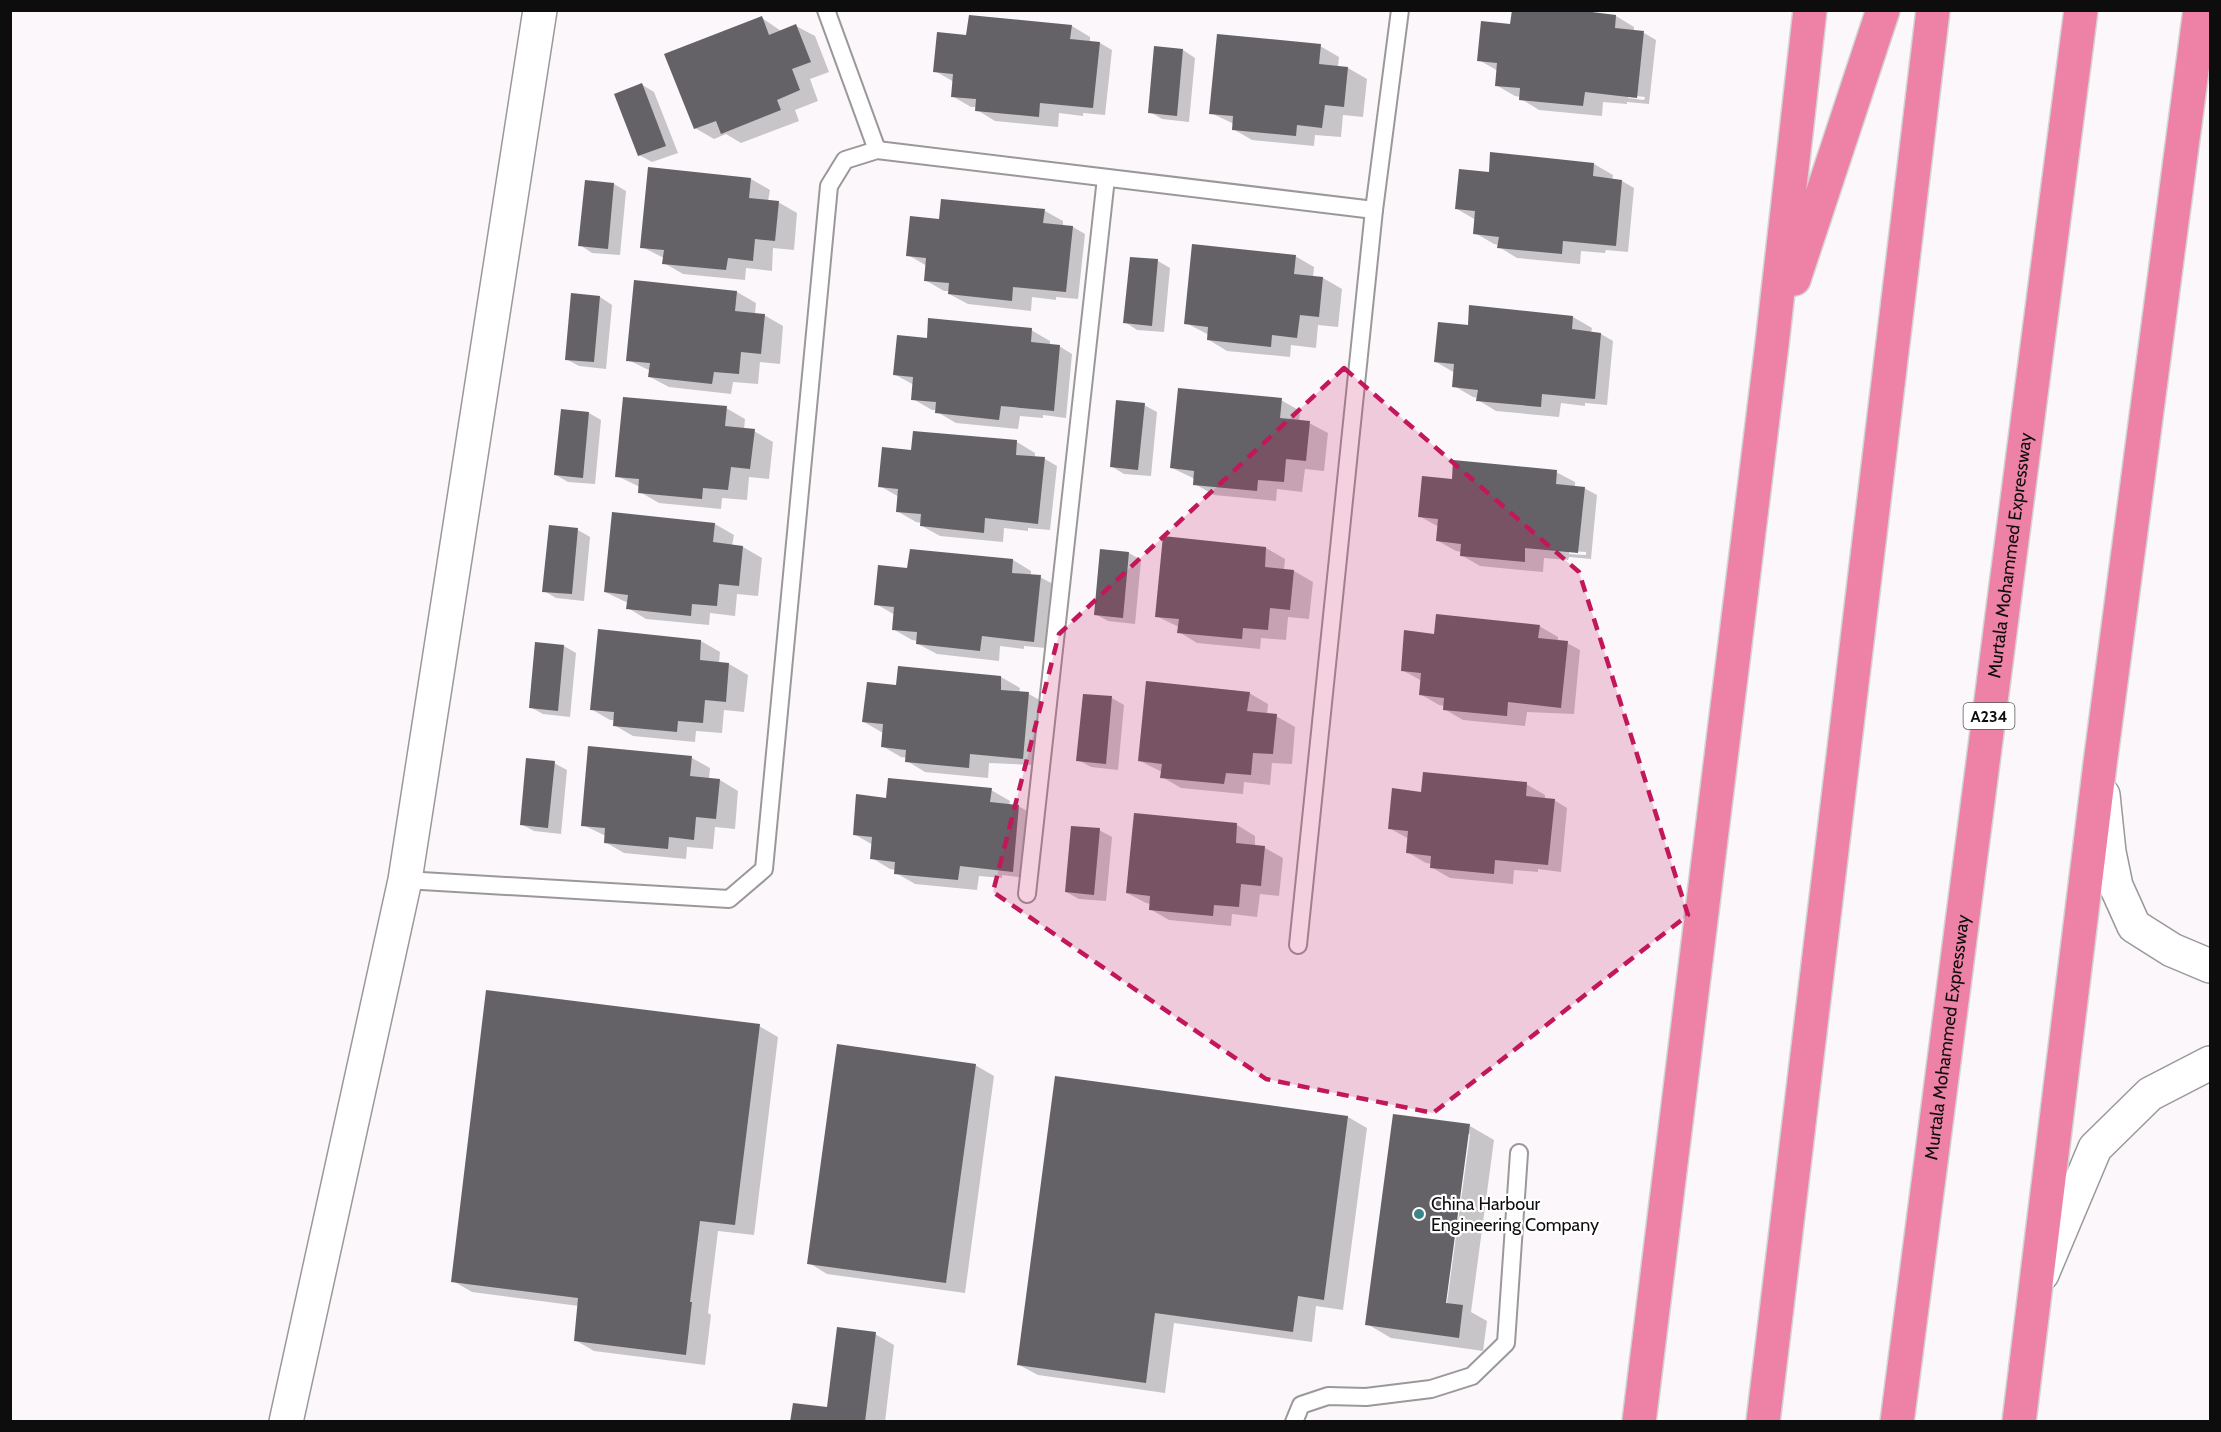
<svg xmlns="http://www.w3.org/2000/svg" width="2221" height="1432" viewBox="0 0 2221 1432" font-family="Cabin,sans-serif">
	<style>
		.shadow { fill: #0003; fill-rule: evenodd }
		.building { fill: #646266 }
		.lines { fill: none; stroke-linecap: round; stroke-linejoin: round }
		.lane-casing { stroke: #9b989a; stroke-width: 20 }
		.street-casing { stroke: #9b989a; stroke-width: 36 }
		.highway-casing { stroke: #d4d3d4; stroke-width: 36 }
		.lane { stroke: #fff; stroke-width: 16 }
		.street { stroke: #fff; stroke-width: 33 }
		.highway { stroke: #ed81a6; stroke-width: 33 }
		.marked { fill: #c2185b; fill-opacity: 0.2; stroke: #c2185b; stroke-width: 4.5; stroke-dasharray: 12 8; stroke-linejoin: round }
		.poi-dot { fill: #3c8488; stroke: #fff; stroke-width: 2 }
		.labels { text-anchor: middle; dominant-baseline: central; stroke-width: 4.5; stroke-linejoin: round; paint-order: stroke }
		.shield { fill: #fff; stroke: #565656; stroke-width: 1.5 }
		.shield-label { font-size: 16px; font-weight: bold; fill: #0e0d0e }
		.street-label { font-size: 18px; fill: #0e0d0e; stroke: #fff }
		.poi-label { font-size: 18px; fill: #0e0d0e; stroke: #fff; text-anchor: start }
	</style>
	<rect width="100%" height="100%" fill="#fbf7fa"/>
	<g class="shadow">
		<path d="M1616,16L1634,27V32L1644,33L1656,40L1649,104L1627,102V104L1603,102L1602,116L1539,110L1521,99V97L1515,96L1496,85L1498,71L1479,60L1512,26ZM1628,95L1645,97L1644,100L1628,98Z"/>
		<polygon points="762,18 781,31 796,26 815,36 829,72 810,79 818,101 795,110 799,121 741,143 726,134 714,139 695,128"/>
		<polygon points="1072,26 1090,37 1090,42 1100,43 1112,50 1105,115 1083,113 1083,116 1059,113 1058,127 995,121 977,110 977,107 971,107 952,96 954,82 935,71 968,36"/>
		<polygon points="1320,46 1339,57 1338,67 1348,68 1367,79 1363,117 1343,115 1341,137 1315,135 1314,146 1252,140 1233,129 1234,124 1211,113"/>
		<polygon points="1183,50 1195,58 1189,122 1162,119 1150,112"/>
		<polygon points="641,84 654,92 678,153 652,162 639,155"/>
		<polygon points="1594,164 1613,175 1612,180 1622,181 1634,188 1628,252 1606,250 1605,253 1581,251 1580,264 1517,258 1499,247 1499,245 1494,244 1475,233 1476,220 1457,209 1490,174"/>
		<polygon points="751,179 770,190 768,201 778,202 797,213 794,250 773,248 772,271 746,268 745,280 683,274 664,263 664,258 642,247"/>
		<polygon points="614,184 626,191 620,255 592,253 580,245"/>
		<polygon points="1045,211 1063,221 1063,226 1073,227 1085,234 1078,299 1056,297 1056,300 1032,297 1031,311 968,304 949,294 950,291 944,291 925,280 927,266 908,255 941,220"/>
		<polygon points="1295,256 1314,267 1313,277 1323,278 1342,289 1338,327 1318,325 1316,348 1291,345 1290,357 1227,351 1209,340 1209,335 1186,323"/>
		<polygon points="1158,261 1170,268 1164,332 1137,330 1125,322"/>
		<polygon points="635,282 737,292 756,303 755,314 764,315 783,326 780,364 760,362 758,384 733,382 731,394 669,387 650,377 651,371 628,360"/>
		<polygon points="600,297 612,305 606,369 579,366 566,359"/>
		<polygon points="1573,317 1592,328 1591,333 1601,334 1613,341 1607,405 1585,403 1585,406 1561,403 1559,417 1496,411 1478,400 1478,398 1473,397 1454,386 1455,373 1436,362 1469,327"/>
		<polygon points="1031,330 1050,341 1050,345 1059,346 1072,354 1066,418 1043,415 1043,418 1020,416 1018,429 956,423 937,412 937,410 932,410 913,399 914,385 894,374 928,339"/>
		<polygon points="1281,400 1300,411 1299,422 1309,423 1328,433 1324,471 1305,469 1302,492 1277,489 1276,501 1214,495 1195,484 1195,479 1172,468"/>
		<polygon points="1144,405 1157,412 1151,476 1124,474 1111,466"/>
		<polygon points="726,408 745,419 744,430 754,431 773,442 769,479 749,477 747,500 722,498 721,509 659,503 640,492 640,487 617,476"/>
		<polygon points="589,413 601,420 595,484 568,482 556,475"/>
		<polygon points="1017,442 1035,453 1035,458 1045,459 1057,466 1050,530 1028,528 1028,531 1004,528 1003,542 940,536 922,526 922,523 916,522 897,511 899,497 880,486 912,452"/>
		<path d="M1556,472L1575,482V487L1584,488L1597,495L1591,559L1569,557L1568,560L1544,558L1543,572L1480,566L1461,555L1462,552L1456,551L1438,541L1439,527L1419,516L1453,481ZM1569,551L1586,552V555L1569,554Z"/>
		<polygon points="715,524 734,535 732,546 743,547 762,558 758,596 737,594 735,616 710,613 709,625 646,619 628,608 628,603 605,592"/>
		<polygon points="578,530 590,537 584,601 556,598 544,591"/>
		<polygon points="1266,548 1285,559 1284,570 1294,571 1313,582 1309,619 1288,617 1286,640 1261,638 1260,649 1197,643 1179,632 1179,627 1156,616"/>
		<polygon points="1129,553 1141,560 1135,624 1108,621 1095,614"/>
		<polygon points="1013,560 1031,571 1031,576 1040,577 1053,584 1046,648 1024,646 1024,649 1000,646 999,661 937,654 918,644 918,641 912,640 893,629 895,615 876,604 909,570"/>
		<polygon points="1539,626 1558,637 1558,642 1567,643 1580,650 1574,714 1527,712 1525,726 1463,720 1444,709 1444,706 1439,705 1420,694 1422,681 1402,670 1435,636"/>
		<polygon points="701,641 720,652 719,663 729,664 748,675 744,712 724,710 722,733 696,731 695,742 633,736 614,725 615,720 610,720 591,709"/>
		<polygon points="564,646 576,653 570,717 543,714 530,707"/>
		<polygon points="1001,677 1020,688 1019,693 1029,694 1041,701 1035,765 989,763 988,778 925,772 907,761 907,758 901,757 882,746 883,733 864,722 898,687"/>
		<polygon points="1249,693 1268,704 1267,715 1276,716 1295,727 1292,764 1272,763 1270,785 1244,782 1243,794 1181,788 1162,777 1162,772 1140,761"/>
		<polygon points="1112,698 1124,705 1118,770 1091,767 1078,760"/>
		<polygon points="692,758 710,768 709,779 720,780 738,791 735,829 715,827 713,849 687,847 686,859 624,853 605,842 606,836 583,825"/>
		<polygon points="554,763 567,770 561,834 534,831 521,824"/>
		<polygon points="1526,784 1545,795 1545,799 1554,800 1567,808 1561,872 1538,869 1538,872 1514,870 1513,884 1450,878 1431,867 1432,864 1426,863 1407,852 1409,839 1389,828 1423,793"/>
		<polygon points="991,790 1010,801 1009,805 1018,806 1031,813 1025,878 1002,875 1002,878 979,876 977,890 915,884 896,873 896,870 890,869 872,858 873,845 854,834 887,800"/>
		<polygon points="1237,825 1255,836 1255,847 1265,848 1283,858 1279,896 1260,894 1257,917 1232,914 1231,926 1169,920 1150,909 1151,904 1146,903 1127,893"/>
		<polygon points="1099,830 1112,837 1106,901 1079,899 1066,892"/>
		<polygon points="759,1026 778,1037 754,1235 718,1231 708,1313 711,1315 705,1365 594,1351 575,1340 579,1306 472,1292 453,1281"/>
		<polygon points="975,1065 994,1076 965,1293 827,1274 809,1263"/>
		<polygon points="1348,1117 1367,1128 1343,1310 1316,1306 1312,1342 1174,1323 1165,1393 1038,1375 1019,1365"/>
		<path d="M1470,1126L1494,1140L1471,1312L1487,1321L1483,1351L1391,1338L1367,1324ZM1467,1134H1470L1446,1310H1443Z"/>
		<polygon points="875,1334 894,1345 885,1422 792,1422 828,1409"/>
	</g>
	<g class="building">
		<polygon points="1512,10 1576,10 1616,15 1615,28 1644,31 1637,98 1585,92 1583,106 1519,100 1520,88 1495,86 1497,63 1477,61 1481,21 1510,24"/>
		<polygon points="969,15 1072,25 1070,39 1100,42 1093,108 1040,103 1039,117 975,111 976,99 951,97 953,74 933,72 937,32 966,35"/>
		<polygon points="762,16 769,35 796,24 811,62 792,69 800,90 777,100 781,110 721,134 716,121 694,129 664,54"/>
		<polygon points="1217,34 1321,44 1319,64 1348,67 1344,107 1325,105 1322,128 1297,125 1296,136 1232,130 1233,116 1209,114"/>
		<polygon points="1154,46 1183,49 1177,116 1148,113"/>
		<polygon points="642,83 666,146 638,156 614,94"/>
		<polygon points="1490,152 1594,163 1593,176 1622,180 1616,246 1563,241 1562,254 1497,248 1499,237 1473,234 1475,211 1455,209 1459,169 1489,172"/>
		<polygon points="648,167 751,178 749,198 779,201 775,241 755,239 753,261 728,258 726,270 662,264 664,250 640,248"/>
		<polygon points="585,180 614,183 608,249 578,246"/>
		<polygon points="941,199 1045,209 1043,223 1073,226 1066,292 1013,287 1012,301 948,294 949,283 924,281 926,258 906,256 910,216 939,219"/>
		<polygon points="1192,244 1296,255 1294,274 1323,277 1319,317 1300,315 1297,338 1272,335 1271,347 1207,340 1208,327 1184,324"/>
		<polygon points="1130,257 1158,259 1152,326 1123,323"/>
		<polygon points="634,280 737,291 735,311 765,314 761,354 741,352 739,374 714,372 712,384 648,377 650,363 626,361"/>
		<polygon points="571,293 600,296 594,362 565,360"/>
		<polygon points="1469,305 1573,316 1572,329 1601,333 1595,399 1542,394 1541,407 1476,401 1478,390 1452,387 1454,364 1434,362 1438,322 1468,325"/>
		<polygon points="928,318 1032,328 1031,342 1060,345 1054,411 1001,406 999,420 935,413 936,402 911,400 913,377 893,375 897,335 927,338"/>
		<polygon points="1178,388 1282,398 1280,418 1310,421 1306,461 1286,459 1284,482 1258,480 1257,491 1193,485 1194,471 1170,468"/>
		<polygon points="623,397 727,406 725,426 755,429 750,469 731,467 728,490 703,488 702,499 638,493 639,479 615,477"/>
		<polygon points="1116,400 1145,403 1138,470 1110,467"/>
		<polygon points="561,409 589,412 583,478 554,475"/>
		<polygon points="913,431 1017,440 1016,455 1045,457 1038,524 985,518 984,533 920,526 921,514 896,512 898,489 878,487 882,447 911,450"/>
		<polygon points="1453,460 1557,470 1556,484 1585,487 1578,553 1525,548 1525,562 1460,556 1461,544 1436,541 1438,519 1418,517 1422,476 1452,479"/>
		<polygon points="612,512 715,523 713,542 743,546 739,586 719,584 717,606 692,604 691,616 626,609 628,595 604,592"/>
		<polygon points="549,525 578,528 572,594 542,592"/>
		<polygon points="1163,536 1266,547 1265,567 1294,570 1290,610 1270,608 1268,630 1243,628 1242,639 1177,633 1179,619 1155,617"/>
		<polygon points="910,549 1013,559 1012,573 1041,575 1034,642 982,636 980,651 916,644 917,632 892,630 894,607 874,605 878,565 907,568"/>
		<polygon points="1100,549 1129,552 1123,618 1094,615"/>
		<polygon points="1436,614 1540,625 1538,638 1568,641 1561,708 1508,702 1507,716 1443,710 1444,698 1419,695 1421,673 1401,671 1404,630 1434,634"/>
		<polygon points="598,629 701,640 700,660 729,663 726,702 705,700 703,723 678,721 677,732 613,726 614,712 590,710"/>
		<polygon points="535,642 564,645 558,711 529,708"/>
		<polygon points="898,666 1001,676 1001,690 1029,692 1023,759 970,754 969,768 905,762 906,750 881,747 883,724 862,722 867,682 896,685"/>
		<polygon points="1146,681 1250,692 1247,711 1277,714 1273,754 1253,753 1251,775 1226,773 1224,784 1160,778 1162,764 1138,761"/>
		<polygon points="1083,694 1112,696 1106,764 1076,761"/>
		<polygon points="588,746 692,756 690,776 720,779 716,819 696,817 694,840 669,837 668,849 604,843 605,828 581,826"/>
		<polygon points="526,758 555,761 548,828 520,825"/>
		<polygon points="1423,772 1527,782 1526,796 1555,799 1548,865 1495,860 1494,874 1430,868 1431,856 1406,853 1408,831 1388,829 1392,788 1421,792"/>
		<polygon points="888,778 992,788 990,802 1019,805 1013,872 960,866 958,880 894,874 895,862 870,859 872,837 853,835 856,794 886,798"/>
		<polygon points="1134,813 1237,823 1236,843 1265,846 1261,886 1241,884 1239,907 1214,905 1213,916 1149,910 1150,896 1126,893"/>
		<polygon points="1071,826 1100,828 1094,895 1065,892"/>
		<polygon points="486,990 760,1024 735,1225 700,1221 690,1302 692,1302 686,1355 574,1341 578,1298 451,1282"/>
		<polygon points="837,1044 976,1064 946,1283 807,1264"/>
		<polygon points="1055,1076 1348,1116 1324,1300 1298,1296 1293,1332 1155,1313 1146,1383 1017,1365"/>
		<polygon points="1393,1114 1470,1124 1446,1303 1463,1305 1459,1338 1365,1325"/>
		<polygon points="837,1327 876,1332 865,1422 790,1422 793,1403 827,1407"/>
	</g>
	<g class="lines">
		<defs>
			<g id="lane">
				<polyline points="826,10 877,150"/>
				<polyline points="405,880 729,899 764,869 829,186 845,160 877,150 1374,210"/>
				<polyline points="1027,894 1106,178"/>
				<polyline points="1298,945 1374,210 1400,10"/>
				<polyline points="1294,1422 1301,1405 1328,1396 1366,1397 1431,1389 1472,1376 1506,1343 1519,1153"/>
			</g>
			<g id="street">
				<polyline points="2103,795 2109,852 2116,886 2134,926 2172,950 2210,966"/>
				<polyline points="2042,1274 2095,1148 2150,1094 2210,1063"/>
				<polyline points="286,1422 405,880 540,10"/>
			</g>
			<g id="highway">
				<polyline points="1794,279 1883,10"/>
				<polyline points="1639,1422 1772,344 1810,10"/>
				<polyline points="1763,1422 1933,10"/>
				<path id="s1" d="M1897,1422L2081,10"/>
				<polyline points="2019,1422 2100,764 2200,10"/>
			</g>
		</defs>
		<use href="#lane" class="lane-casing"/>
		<use href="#street" class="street-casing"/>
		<use href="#highway" class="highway-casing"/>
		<use href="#lane" class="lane"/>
		<use href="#street" class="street"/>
		<use href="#highway" class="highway"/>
	</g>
	<path class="marked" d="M1344,368L1579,572L1688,915L1433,1113L1266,1079L993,892L1059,634Z"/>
	<circle class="poi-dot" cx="1419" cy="1214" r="6"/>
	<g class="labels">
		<rect class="shield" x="1963.5" y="703" width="51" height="26" rx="4.5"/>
		<g class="shield-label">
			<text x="1989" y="716">A234</text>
		</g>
		<g class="street-label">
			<text stroke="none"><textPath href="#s1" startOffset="874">Murtala Mohammed Expressway</textPath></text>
			<text stroke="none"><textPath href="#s1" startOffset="388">Murtala Mohammed Expressway</textPath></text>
		</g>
		<g class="poi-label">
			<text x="1431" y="1204">China Harbour<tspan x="1431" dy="21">Engineering Company</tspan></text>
		</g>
	</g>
	<rect width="2221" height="1432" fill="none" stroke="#0e0d0e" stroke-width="24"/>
</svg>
